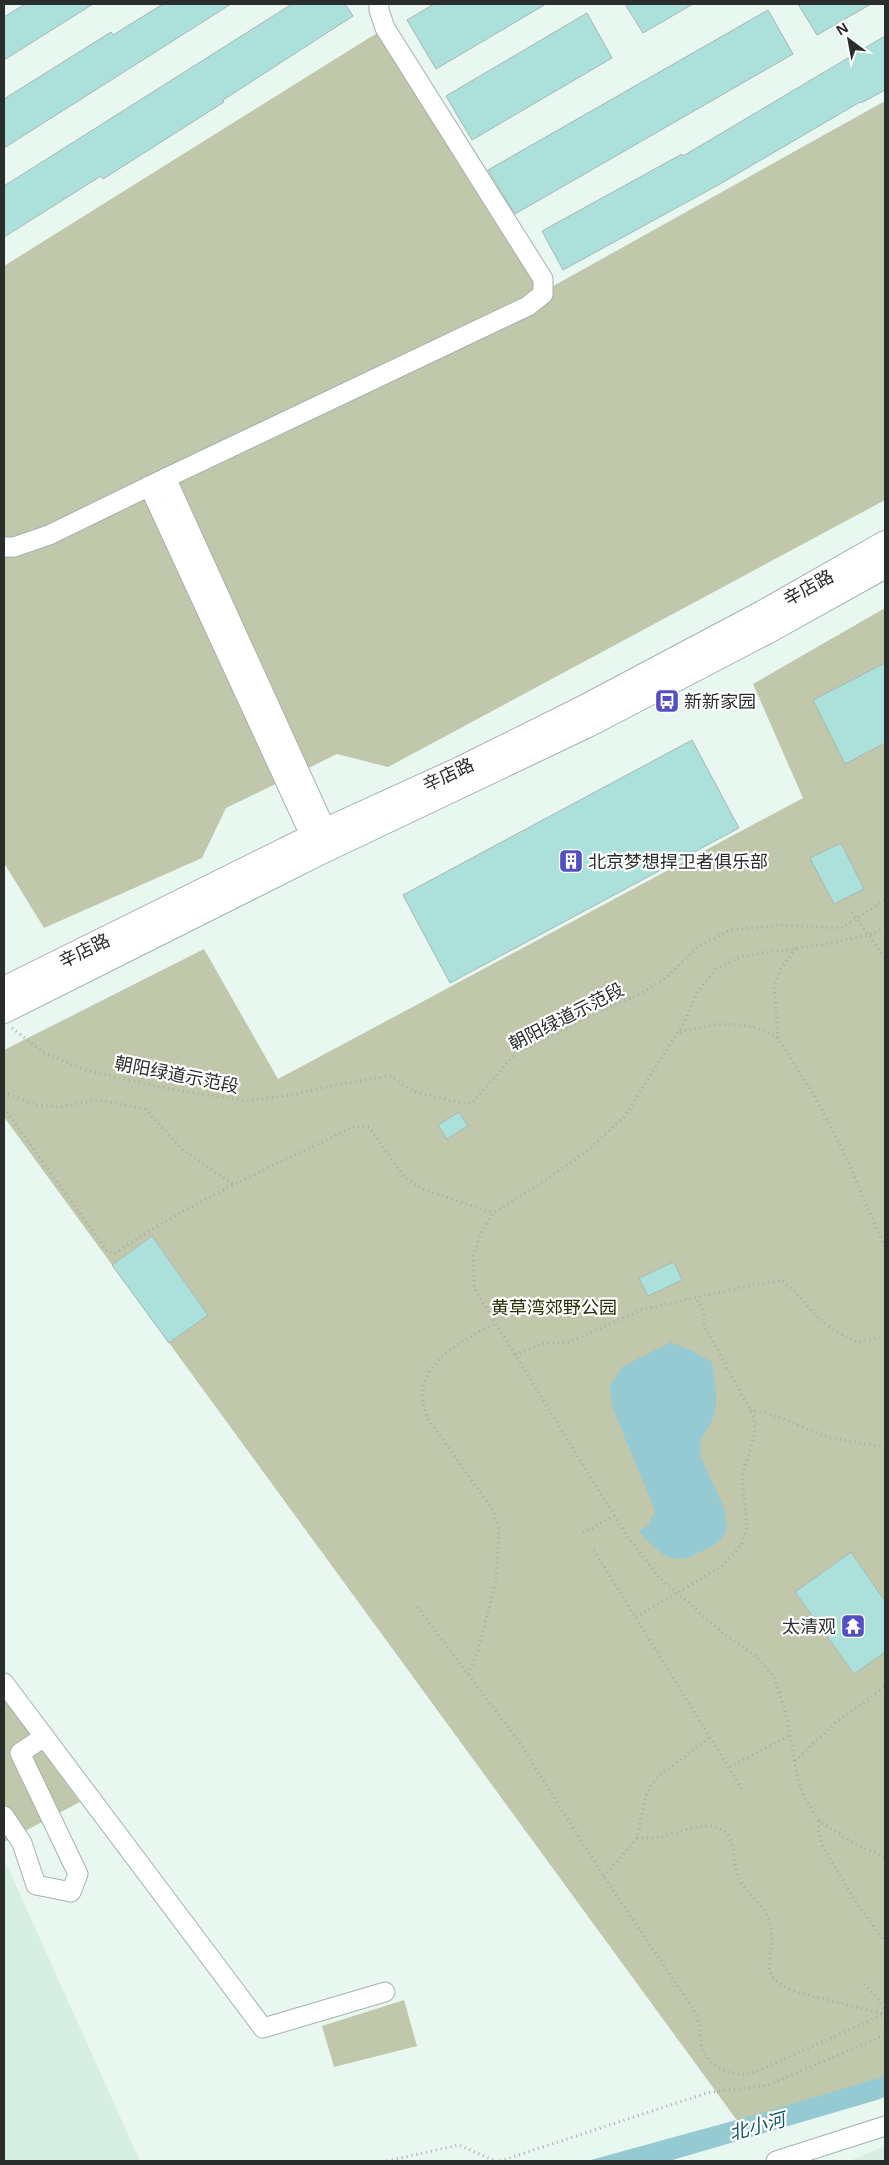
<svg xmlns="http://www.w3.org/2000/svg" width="889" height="2165" viewBox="0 0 889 2165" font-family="'Noto Sans','Noto Sans SC',sans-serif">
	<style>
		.built { fill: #d7eee2 }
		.green { fill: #c0c7ab }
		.water { fill: #96cad3 }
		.building { fill: #ace1db; stroke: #a7b7b5 }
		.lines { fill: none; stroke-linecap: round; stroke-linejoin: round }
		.minor-casing { stroke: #a4b2ab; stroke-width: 21 }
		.major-casing { stroke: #a4b2ab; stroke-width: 26 }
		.path { stroke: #a2aea9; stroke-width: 3; stroke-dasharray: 1 4; stroke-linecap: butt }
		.minor { stroke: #fff; stroke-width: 19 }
		.major { stroke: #fff; stroke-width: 24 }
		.labels { text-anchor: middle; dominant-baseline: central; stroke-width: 4.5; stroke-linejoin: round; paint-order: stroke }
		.street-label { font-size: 18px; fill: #292e2c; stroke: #fff }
		.poi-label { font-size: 18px; fill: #292e2c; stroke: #fff; text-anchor: start }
		.park-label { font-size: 18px; fill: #282f00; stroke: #fff }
		.water-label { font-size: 19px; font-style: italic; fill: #115964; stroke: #fff }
	</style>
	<rect width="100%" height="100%" fill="#e8f7f0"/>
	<g class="built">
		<polygon points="4,1859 140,2161 4,2161"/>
		<polygon points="885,2146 885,2161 850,2161"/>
	</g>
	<g class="green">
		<polygon points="385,28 548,289 885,101 885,500 388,767 337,754 226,808 202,858 44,928 4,863 4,266"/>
		<polygon points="885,608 885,2087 744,2130 4,1117 4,1050 204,949 278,1079 803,798 753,684"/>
		<polygon points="4,1699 80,1802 4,1842"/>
		<polygon points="404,2000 417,2046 334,2067 322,2026"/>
	</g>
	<g class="water">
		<path d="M671,1342L693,1351L712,1362C714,1378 719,1399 714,1415C711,1426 698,1439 700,1450C703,1478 748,1524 714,1545C708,1549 700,1552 693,1555C669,1567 655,1548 639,1532L648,1525L655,1511L612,1406L610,1385L623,1366Z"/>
		<polygon points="885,2076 885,2097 877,2100 669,2161 587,2161 758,2114"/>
	</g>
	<g class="building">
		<polygon points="25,4 93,4 4,60 4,17"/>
		<polygon points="163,4 231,4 4,148 4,99 111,32 113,35"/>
		<polygon points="292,4 345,4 353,16 223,100 224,102 103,179 101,176 4,237 4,186"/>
		<polygon points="434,4 546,4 436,69 407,20"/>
		<polygon points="625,4 693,4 643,33"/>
		<polygon points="798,4 871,4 817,35"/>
		<polygon points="768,10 793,54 515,214 488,170"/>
		<polygon points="587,13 612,58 472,140 446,96"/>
		<polygon points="885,36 885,90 861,103 860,102 720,184 563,270 542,231 682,154 683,156"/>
		<polygon points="885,663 885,743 845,764 813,700"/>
		<polygon points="692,740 739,828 450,983 403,895"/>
		<polygon points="841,843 864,889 834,904 810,858"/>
		<polygon points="459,1112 468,1126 447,1139 438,1125"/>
		<polygon points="152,1236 208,1315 169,1343 112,1265"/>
		<polygon points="674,1262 682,1280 648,1296 639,1278"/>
		<polygon points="851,1552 885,1601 885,1652 854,1674 795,1592"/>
	</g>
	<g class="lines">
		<defs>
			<g id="minor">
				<polyline points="166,478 332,843"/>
				<polyline points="149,486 316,848"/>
				<polyline points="4,547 14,547 49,535 166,478 528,306 543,294 543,279 385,28 379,10 379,4"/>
				<polyline points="4,1683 263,2028 385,1992"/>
				<polyline points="4,1816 22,1843 36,1885 71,1892 78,1874 20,1753 44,1737"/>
				<polyline points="776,2161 885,2126"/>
			</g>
			<g id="major">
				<polyline points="4,989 311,837 460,769 579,710 762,613 885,543"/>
				<polyline points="4,1011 319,853 588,725 772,629 885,566"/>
			</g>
		</defs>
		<use href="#minor" class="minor-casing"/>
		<use href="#major" class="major-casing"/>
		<g class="path">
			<polyline points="852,912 885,958"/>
			<polyline points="885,928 869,935 826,944 742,956 716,969 697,992 684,1023 624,1117 588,1150 543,1182 493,1213 480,1235 473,1256 474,1288 627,1536 659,1577 724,1634 757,1657 773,1675 786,1713 798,1780 806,1800 819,1821 857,1845 885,1857"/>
			<polyline points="12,1028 43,1052 86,1070 169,1089 248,1101 292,1095 339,1084 390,1076 412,1091 465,1104 474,1101 515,1054 597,1012 642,993 667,977 699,946 731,930 779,925 841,928 885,900"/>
			<path d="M680,1032C717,1023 744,1018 778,1038L814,1095L843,1151L885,1247"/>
			<polyline points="778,1038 774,985 781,968 796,948"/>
			<polyline points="4,1092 35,1105 59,1107 98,1100 145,1109 184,1151 234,1185"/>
			<path d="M4,1108L107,1251L114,1254C189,1202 274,1166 355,1126L369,1127L404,1177L422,1189L493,1213"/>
			<polyline points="515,1355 542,1344 569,1342 641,1310 742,1287 781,1280 794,1291 815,1315 835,1331 858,1342 885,1337"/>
			<polyline points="750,1410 767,1413 831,1438 885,1447"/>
			<polyline points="583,1533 614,1516"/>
			<polyline points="594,1550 742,1789"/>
			<path d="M417,1607L518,1740L604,1877L692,2007C695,2014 699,2021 700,2029C701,2034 700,2039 701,2044C707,2067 729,2076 750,2074L885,2014"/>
			<polyline points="636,1617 722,1566 741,1546 747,1527 742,1476 755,1434 754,1417 704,1325 704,1312 696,1298"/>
			<path d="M468,1674L478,1650L496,1581L499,1530L493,1510L428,1419C405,1368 459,1343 495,1323"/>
			<polyline points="795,1761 836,1722 885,1687"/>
			<polyline points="730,1767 790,1735"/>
			<polyline points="819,1821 818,1832 823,1847 856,1902 885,1942"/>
			<path d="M637,1838C646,1838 655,1838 663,1836C681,1833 701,1821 719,1828C737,1836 732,1862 738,1877C746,1894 769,1908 771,1928C776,1962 752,1975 799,1993L885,2014L879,2000L863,1983"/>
			<polyline points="604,1877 637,1838 646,1796 652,1783 660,1775 710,1737"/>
			<polyline points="387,2161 459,2145 495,2161"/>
			<polyline points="500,2161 707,2093 768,2085 885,2035"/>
		</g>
		<use href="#minor" class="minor"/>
		<use href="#major" class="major"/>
	</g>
	<defs>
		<symbol id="bus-square" viewBox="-11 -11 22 22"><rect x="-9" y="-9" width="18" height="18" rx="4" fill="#544ec5" stroke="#fff"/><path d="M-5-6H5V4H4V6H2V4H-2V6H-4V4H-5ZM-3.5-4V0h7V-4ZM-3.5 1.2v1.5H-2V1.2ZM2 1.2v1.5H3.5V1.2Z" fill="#fff"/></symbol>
		<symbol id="building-square" viewBox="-11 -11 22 22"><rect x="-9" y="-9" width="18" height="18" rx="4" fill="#544ec5" stroke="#fff"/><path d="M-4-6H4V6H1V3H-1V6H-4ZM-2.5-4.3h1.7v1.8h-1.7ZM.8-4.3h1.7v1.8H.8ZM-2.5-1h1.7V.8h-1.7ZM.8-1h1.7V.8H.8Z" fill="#fff"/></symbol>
		<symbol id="temple-square" viewBox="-11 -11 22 22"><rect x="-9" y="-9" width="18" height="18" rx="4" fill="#544ec5" stroke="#fff"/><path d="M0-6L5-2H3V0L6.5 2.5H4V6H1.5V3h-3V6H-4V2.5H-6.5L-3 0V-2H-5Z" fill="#fff"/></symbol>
	</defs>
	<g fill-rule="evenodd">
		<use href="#bus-square" x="653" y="687" width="28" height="28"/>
		<use href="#building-square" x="557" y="847" width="28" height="28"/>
		<use href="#temple-square" x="839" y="1612" width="28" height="28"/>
	</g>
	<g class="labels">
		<g class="street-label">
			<text transform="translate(808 587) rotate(-29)">辛店路</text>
			<text transform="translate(448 774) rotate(-25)">辛店路</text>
			<text transform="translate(84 950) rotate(-26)">辛店路</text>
			<text transform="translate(566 1016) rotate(-27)">朝阳绿道示范段</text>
			<text transform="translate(177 1074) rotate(11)">朝阳绿道示范段</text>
		</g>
		<g class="poi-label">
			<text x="684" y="701">新新家园</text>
			<text x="588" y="861">北京梦想捍卫者俱乐部</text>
			<text x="836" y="1626" text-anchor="end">太清观</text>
		</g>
		<g class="park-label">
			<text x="554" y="1307">黄草湾郊野公园</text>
		</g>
		<g class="water-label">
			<text transform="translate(757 2126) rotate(-15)">北小河</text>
		</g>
	</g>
	<rect width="889" height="2165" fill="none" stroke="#292e2c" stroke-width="10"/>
	<g transform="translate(849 40) rotate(328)" stroke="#ffffff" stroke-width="4" paint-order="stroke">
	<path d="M0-4L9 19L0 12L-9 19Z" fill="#292e2c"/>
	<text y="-8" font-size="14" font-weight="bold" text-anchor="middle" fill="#292e2c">N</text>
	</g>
</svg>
